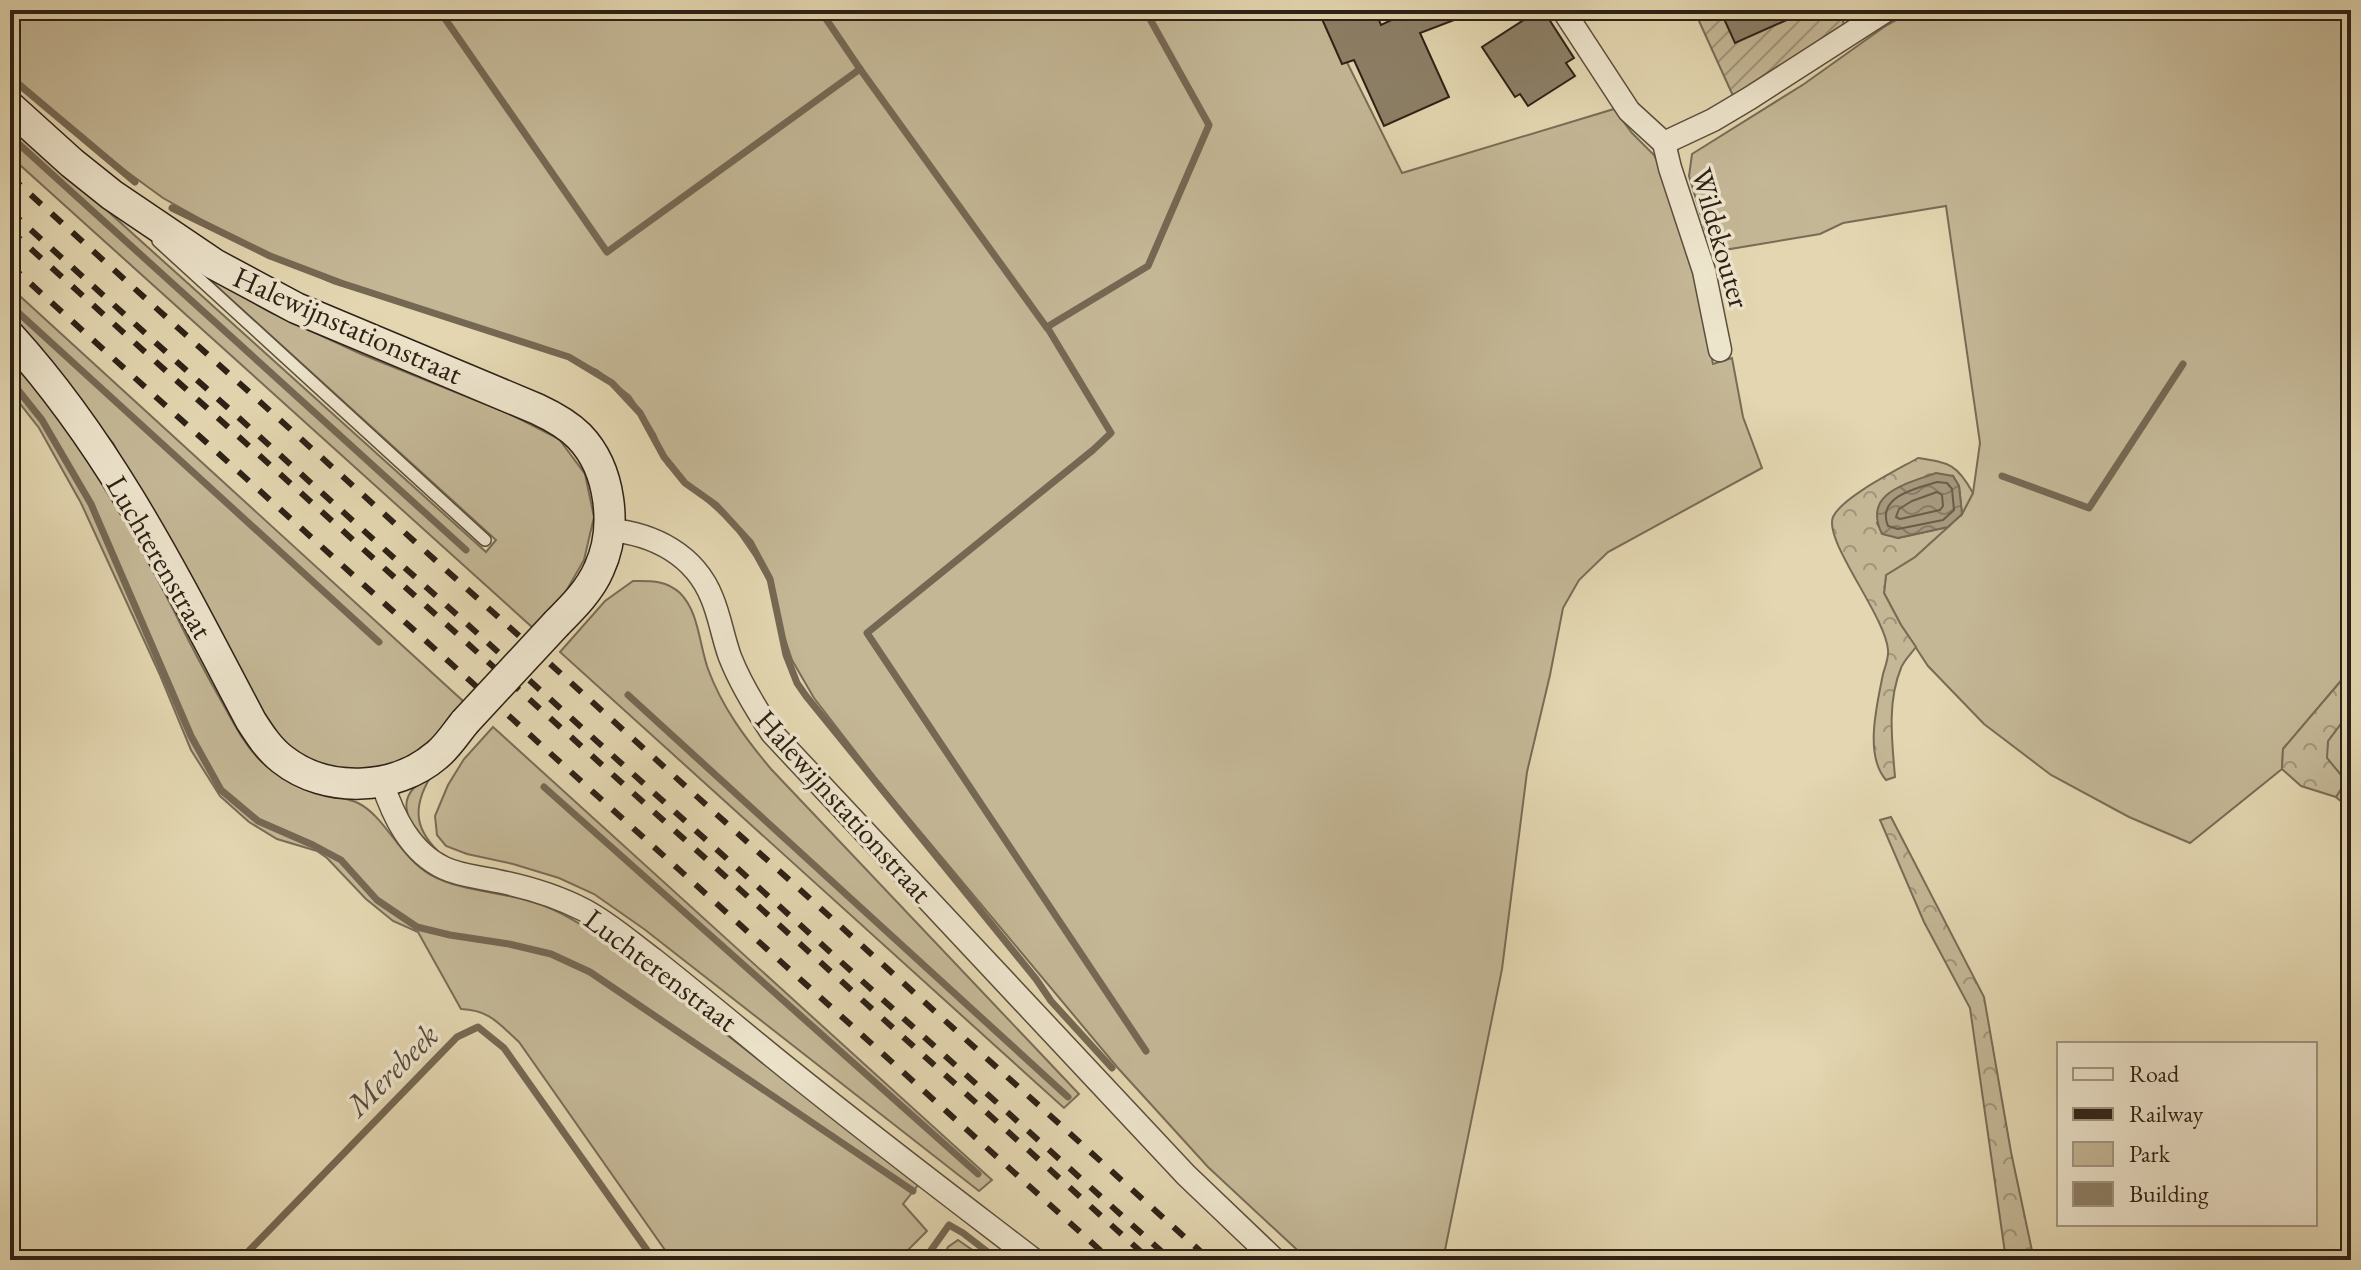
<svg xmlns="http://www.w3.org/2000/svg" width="2361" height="1270" viewBox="0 0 2361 1270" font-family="'EB Garamond',serif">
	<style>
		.green { fill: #c4b796; stroke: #786c56; stroke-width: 2 }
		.forest { fill: url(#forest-crowns); stroke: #786c56; stroke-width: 2 }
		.garden { fill: url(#garden-furrows); stroke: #786c56; stroke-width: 2 }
		.water { fill: url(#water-waves); stroke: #756853; stroke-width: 2 }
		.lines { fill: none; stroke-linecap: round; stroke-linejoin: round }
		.shore { stroke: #695c49; stroke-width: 2 }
		.stream { stroke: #756853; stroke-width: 7 }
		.building { fill: #8c7f66; stroke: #2d2116; stroke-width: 2 }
		.lane-casing { stroke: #5a4e3c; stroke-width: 14 }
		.street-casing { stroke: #5a4e3c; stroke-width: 25 }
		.secondary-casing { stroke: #2d2116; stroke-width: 33 }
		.lane { stroke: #ede4cc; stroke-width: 11 }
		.street { stroke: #ede4cc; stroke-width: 22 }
		.secondary { stroke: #ede4cc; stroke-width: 30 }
		.rail { stroke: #2d2116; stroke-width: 6; stroke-dasharray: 14 14; stroke-linecap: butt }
		.secondary-bridge-casing { stroke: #2d2116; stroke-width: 33; stroke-linecap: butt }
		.secondary-bridge { stroke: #ede4cc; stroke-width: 30 }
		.labels { text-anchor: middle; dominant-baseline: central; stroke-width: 7; stroke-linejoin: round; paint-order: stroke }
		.street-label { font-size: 30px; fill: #2d2116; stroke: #ede4cc }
		.water-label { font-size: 32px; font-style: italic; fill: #574b3a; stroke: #ede4cc }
	</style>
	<defs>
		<pattern id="forest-crowns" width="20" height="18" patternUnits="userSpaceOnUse" patternTransform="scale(2)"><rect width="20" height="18" fill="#c4b796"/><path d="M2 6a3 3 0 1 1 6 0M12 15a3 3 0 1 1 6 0" fill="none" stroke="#a09479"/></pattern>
		<pattern id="garden-furrows" width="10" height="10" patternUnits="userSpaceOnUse" patternTransform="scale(2)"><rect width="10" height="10" fill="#c4b796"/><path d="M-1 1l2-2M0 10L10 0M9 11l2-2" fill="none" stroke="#a09479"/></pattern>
		<pattern id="water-waves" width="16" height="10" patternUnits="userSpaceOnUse" patternTransform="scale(2)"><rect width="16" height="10" fill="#a5987c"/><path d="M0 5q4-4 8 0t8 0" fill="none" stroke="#877c65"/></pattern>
	</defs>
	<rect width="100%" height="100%" fill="#e3d6b0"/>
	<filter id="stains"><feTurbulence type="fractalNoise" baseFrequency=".0025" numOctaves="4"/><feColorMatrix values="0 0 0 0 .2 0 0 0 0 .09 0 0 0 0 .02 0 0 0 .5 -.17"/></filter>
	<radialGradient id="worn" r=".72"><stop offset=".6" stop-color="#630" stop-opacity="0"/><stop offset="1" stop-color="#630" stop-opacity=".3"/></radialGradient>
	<g class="green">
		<polygon points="10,10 1321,10 1402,173 1614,109 1632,133 1654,155 1667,180 1690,259 1713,364 1732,358 1743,417 1762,468 1608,552 1579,580 1563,608 1550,675 1527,772 1502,969 1443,1260 1308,1260 1208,1167 1117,1067 878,781 814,698 792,660 778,618 772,588 755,557 733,525 667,465 655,434 630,396 597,370 536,344 333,283 245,244 163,198 93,147 10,73"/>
		<polygon points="1914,10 2351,10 2351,166 2348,166 2351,196 2351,669 2283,749 2282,769 2190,843 2129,817 2051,775 1984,724 1928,666 1901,625 1884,593 1886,575 1915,557 1962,514 1973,493 1980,443 1946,206 1843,223 1820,234 1712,252 1689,176 1692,154 1804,84 1884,27"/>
		<polygon points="10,123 486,552 496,540 202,273 270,312 361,354 512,415 559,439 585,474 594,517 584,560 565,593 532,627 10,156"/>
		<polygon points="10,287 463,701 440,733 411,755 388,766 354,773 320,765 289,751 269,725 216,635 113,443 10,320"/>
		<path d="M10,360C80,433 129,524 175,613C190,644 206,674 223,704C234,724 244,744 260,760C282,781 306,788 335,796C342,798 351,800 358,803C386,817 400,858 431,875C466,894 510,891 547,907C575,918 600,938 624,955L919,1184L903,1204L927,1231L898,1260H672L519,1042C499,1024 490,1010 461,1009L418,932L393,921L366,899L327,858L317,851L277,839L249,822L220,796L191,750L160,675L81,503L39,428L10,391Z"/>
		<path d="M633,581C651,581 666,580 680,593C699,612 699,644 708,669C722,707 745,738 771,769L1079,1094L1064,1108L560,652L605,601Z"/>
		<polygon points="2351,710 2351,810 2336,797 2346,781 2326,758 2328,741"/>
		<polygon points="493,727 992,1180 979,1191 644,929 594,894 559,878 513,864 467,854 446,846 437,835 435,816 448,785 464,759"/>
		<path d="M431,776C411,809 415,831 443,856C433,853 429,847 423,840C402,814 397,793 431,776Z"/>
		<polygon points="958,1240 987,1260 942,1260 948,1247"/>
	</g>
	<g class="forest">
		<path d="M1918,458C1950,463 1957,464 1973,493L1962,514L1959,486L1953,476L1877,523L1883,534L1898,538L1948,527L1915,557L1886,575L1884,593L1901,625L1916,647C1911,654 1904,660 1901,668C1887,702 1892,741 1895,777L1886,780C1864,755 1877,705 1883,674C1885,667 1889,657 1888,650C1886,617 1823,540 1833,517C1842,497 1897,470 1918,458Z"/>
		<polygon points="2351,669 2351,710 2328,741 2327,758 2346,781 2336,797 2301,786 2282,769 2283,749"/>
		<polygon points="1891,817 1984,997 2011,1152 2034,1260 2006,1260 1970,1008 1924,922 1880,820"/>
	</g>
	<polygon class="garden" points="1694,10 1841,10 1844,26 1734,98"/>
	<path class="water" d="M1936,473L1953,476L1959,486L1962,514L1948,527L1898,538L1882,534C1862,493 1906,484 1936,473Z"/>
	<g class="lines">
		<g class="shore">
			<path d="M1937,482L1947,483L1952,489L1954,510L1943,520L1898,529L1888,526C1876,497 1916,488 1937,482Z"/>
			<polygon points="1937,492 1942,495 1943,506 1940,510 1900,519 1896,517 1899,509 1912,501"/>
		</g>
		<g class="stream">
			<polyline points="439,10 607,252 860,69"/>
			<polyline points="820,10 860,69 1047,328"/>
			<polyline points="1145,10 1209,125 1148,266 1047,327 1111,433 1093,450 867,633 1146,1051"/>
			<polyline points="10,77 135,182"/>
			<polyline points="10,136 466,550"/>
			<polyline points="172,208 270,256 341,283 569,357 612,383 640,413 664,457 685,483 716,505 750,542 770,579 786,655 797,683 806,696 1036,979 1051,1001 1112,1068"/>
			<polyline points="10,305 379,642"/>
			<polyline points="10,380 42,420 91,504 191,736 221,790 258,821 313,845 341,860 377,900 417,927 450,935 509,944 551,954 590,972 913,1191"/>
			<polyline points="2002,476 2089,508 2183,364"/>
			<polyline points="628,695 1068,1097"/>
			<polyline points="544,787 978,1174"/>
			<polyline points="240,1260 457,1037 478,1027 504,1048 654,1260"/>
			<polyline points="924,1260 949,1225 963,1233 998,1260"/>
		</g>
	</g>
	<g class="building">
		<polygon points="1318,10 1375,10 1381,25 1413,10 1475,10 1475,12 1420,33 1449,97 1384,126 1354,60 1342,64"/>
		<polygon points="1539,10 1543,10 1574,58 1566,63 1575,76 1528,106 1520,94 1515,97 1482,47"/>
		<polygon points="1720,10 1809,10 1735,43"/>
	</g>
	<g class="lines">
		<defs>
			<polyline id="lane" points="158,241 485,540"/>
			<g id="street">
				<polyline points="1563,10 1629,111 1664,143 1713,120 1750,98 1887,10"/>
				<polyline points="1664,143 1670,168 1704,271 1720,350"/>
				<path d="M610,530C654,534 695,555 712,598C720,617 723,638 730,657C741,685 756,709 772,733L1186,1175L1275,1260"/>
				<path d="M382,782C393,816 410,852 444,868C461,876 480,877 497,881C527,887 557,896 584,910C609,923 630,942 653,959C691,989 728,1020 766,1051C854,1123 944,1191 1034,1260"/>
			</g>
			<g id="secondary">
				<path d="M10,107L72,163L112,195L214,264L296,308L537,409C552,416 567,424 579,436C611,469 618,528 599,569C590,590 573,607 557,623"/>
				<path d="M10,336C113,449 180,587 251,721C260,735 269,749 282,759C326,794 395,791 437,755C448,746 456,733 465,722"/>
			</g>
		</defs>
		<use href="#lane" class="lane-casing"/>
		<use href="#street" class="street-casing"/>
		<use href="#secondary" class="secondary-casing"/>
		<use href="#lane" class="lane"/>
		<use href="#street" class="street"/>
		<use href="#secondary" class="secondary"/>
		<g class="rail">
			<polyline points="10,176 1210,1260"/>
			<polyline points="10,211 1171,1260"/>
			<polyline points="10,230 1150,1260"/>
			<polyline points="10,265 1111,1260"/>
		</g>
		<defs>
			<polyline id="secondary-bridge" points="465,722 557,623"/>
		</defs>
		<use href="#secondary-bridge" class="secondary-bridge-casing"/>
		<use href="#secondary-bridge" class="secondary-bridge"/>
	</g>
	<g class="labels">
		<g class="street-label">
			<text transform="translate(1721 238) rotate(74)">Wildekouter</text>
			<text transform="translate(348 325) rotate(24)">Halewijnstationstraat</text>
			<text transform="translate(160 557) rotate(60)">Luchterenstraat</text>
			<text transform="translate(844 806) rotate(48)">Halewijnstationstraat</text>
			<text transform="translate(661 970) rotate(37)">Luchterenstraat</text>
		</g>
		<g class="water-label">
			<text transform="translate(392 1070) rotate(-45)">Merebeek</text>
		</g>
	</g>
	<rect width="2361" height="1270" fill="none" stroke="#e3d6b0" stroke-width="40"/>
	<rect x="12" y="12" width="2337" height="1246" fill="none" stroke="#2d2116" stroke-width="4"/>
	<rect x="20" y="20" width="2321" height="1230" fill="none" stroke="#2d2116" stroke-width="2"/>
	<rect x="2057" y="1042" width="260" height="184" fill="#ede4cc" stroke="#a09683" stroke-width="2"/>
	<rect x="2073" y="1068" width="40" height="12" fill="#ede4cc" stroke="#a09683" stroke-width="2"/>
	<text x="2129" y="1082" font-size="24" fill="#2d2116">Road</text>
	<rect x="2073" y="1108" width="40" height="12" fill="#2d2116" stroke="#a09683" stroke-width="2"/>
	<text x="2129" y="1122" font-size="24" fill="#2d2116">Railway</text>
	<rect x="2073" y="1142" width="40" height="24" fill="#c4b796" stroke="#a09683" stroke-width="2"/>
	<text x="2129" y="1162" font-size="24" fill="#2d2116">Park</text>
	<rect x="2073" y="1182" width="40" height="24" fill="#8c7f66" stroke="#a09683" stroke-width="2"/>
	<text x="2129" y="1202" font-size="24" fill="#2d2116">Building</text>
	<rect width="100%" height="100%" filter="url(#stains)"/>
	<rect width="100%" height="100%" fill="url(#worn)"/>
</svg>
